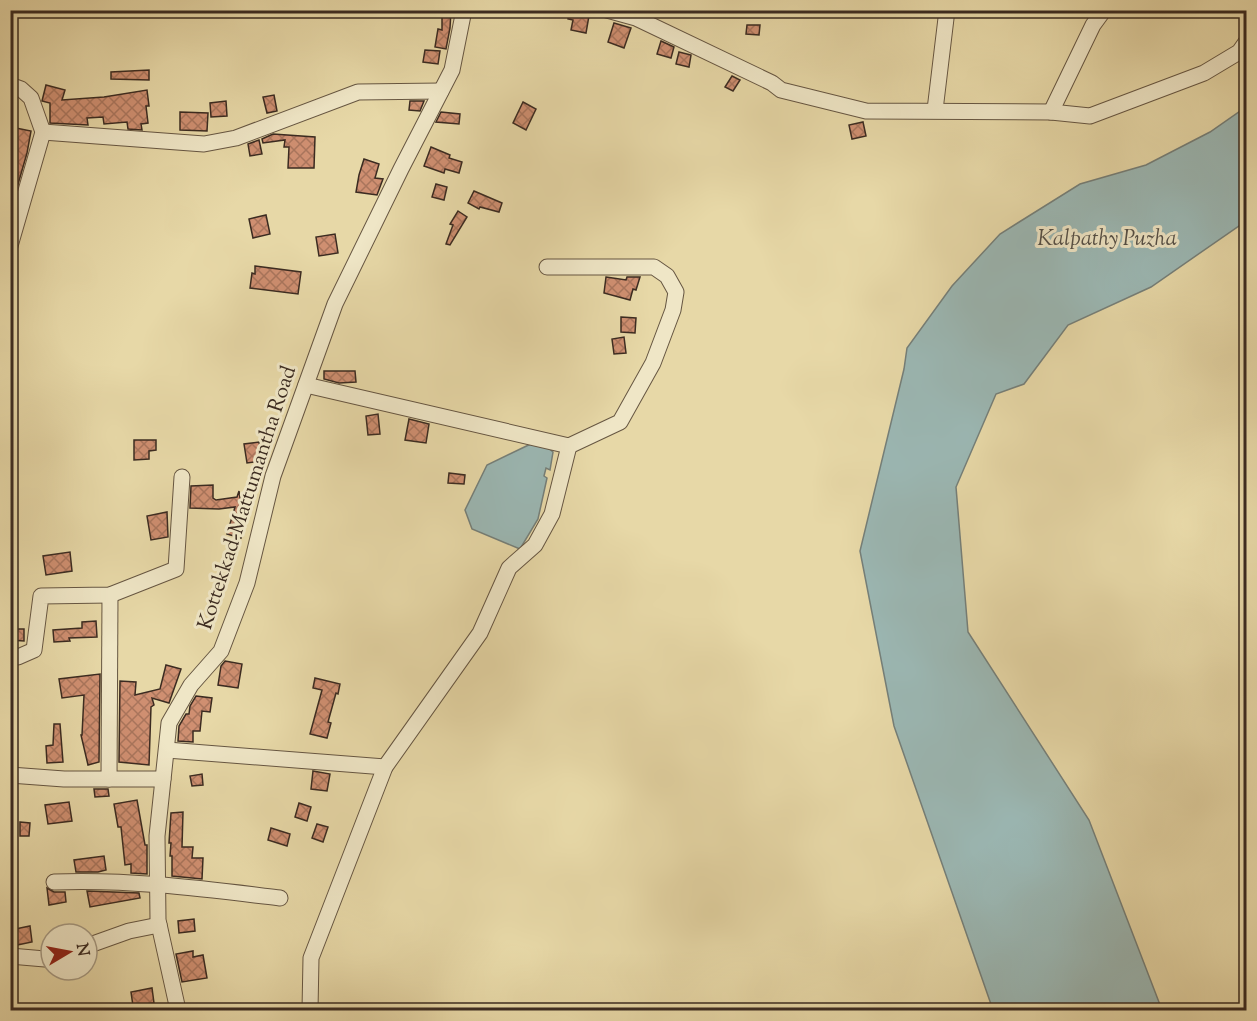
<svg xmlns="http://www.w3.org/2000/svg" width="1257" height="1021" viewBox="0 0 1257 1021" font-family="'Sorts Mill Goudy',serif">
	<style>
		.water { fill: #9bb7b3; stroke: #757f79; stroke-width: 1.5 }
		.building { fill: url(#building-cross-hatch); stroke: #3b2b21; stroke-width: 1.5 }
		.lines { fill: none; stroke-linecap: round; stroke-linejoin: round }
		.minor-casing { stroke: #665642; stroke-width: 17 }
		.minor { stroke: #efe6c6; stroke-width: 15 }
		.labels { text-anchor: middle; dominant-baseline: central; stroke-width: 6; stroke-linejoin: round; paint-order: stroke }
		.street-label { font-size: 21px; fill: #3b2b21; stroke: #efe6c6 }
		.water-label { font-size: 22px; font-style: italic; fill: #534e46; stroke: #efe6c6 }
	</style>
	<defs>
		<pattern id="building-cross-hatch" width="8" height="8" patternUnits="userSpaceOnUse" patternTransform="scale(1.5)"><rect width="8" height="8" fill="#cf8f71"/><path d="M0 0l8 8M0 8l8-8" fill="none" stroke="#a9755c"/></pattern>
	</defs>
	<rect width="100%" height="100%" fill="#e7d8a7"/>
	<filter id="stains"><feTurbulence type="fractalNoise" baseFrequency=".00333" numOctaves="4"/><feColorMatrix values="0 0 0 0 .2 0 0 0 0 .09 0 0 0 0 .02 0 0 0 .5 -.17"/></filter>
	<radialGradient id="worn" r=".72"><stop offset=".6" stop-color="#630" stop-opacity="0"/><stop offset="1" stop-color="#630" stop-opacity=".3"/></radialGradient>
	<g class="water">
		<polygon points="1246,107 1246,221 1151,287 1068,325 1024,384 996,394 956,487 968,632 1089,820 1162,1010 993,1010 894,726 860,551 904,369 907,348 952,286 1000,234 1080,184 1146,165 1210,132"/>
		<polygon points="539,440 553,452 550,470 546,468 544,476 547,478 538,519 520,549 472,529 465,510 487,465"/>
	</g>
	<g class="building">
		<polygon points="442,10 451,10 450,28 446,49 435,47 438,29 442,30"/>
		<polygon points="569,10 590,10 586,33 571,30 573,20 568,19"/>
		<polygon points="614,23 631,28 624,48 608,42"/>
		<polygon points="747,25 760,25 759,35 746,34"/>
		<polygon points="661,41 674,47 671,58 657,54"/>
		<polygon points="425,50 440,51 438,64 423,62"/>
		<polygon points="679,52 691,55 689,67 676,64"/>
		<polygon points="149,70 149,80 111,79 111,72"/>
		<polygon points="732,76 740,80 733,91 725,87"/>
		<polygon points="46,85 65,90 62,100 104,97 147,90 149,106 146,106 148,123 141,124 142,130 128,129 127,122 104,124 103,117 87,118 88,125 50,123 50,103 42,101"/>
		<polygon points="274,95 277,111 267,113 263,97"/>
		<polygon points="226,101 227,116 211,117 210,103"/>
		<polygon points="410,101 424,101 420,111 409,110"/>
		<polygon points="523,102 536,109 526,130 513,123"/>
		<polygon points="180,112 208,113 207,131 180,130"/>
		<polygon points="441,112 460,114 459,124 436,122"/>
		<polygon points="863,122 866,136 852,139 849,125"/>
		<polygon points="16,128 31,131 27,153 16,191 10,192 10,152"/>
		<polygon points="273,134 315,137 314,168 288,168 289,147 284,147 285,140 263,143 262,139"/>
		<polygon points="259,140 262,154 250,156 248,144"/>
		<polygon points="431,147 450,155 449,158 462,162 459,173 445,169 444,173 424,166"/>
		<polygon points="364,159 379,164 375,178 383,179 377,195 356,192 359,175"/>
		<polygon points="436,184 447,187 444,200 432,197"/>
		<polygon points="474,191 502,203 499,212 480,207 479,209 468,203"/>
		<polygon points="458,211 467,217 450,245 446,244 453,225 450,224"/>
		<polygon points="266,215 270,234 253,238 249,219"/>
		<polygon points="335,234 338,253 319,256 316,237"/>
		<polygon points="255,266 301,272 298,294 250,288 252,273 255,274"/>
		<polygon points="606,277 626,280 627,277 640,277 636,290 633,289 630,300 604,293"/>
		<polygon points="621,317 636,318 635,333 621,332"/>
		<polygon points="624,337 626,353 614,354 612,339"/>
		<polygon points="324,371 355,371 356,382 339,383 324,379"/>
		<polygon points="378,414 380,434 368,435 366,416"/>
		<polygon points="409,419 429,424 426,443 405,440"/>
		<polygon points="134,440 156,440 156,450 149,451 149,459 134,460"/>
		<polygon points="259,442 262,461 247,463 244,444"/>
		<polygon points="449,473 465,475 464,484 448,483"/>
		<polygon points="213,485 213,498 216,500 237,497 239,491 243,519 246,520 241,538 227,534 235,507 219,509 190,508 191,486"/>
		<polygon points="167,512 168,537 151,540 147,516"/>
		<polygon points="70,552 72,571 46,575 43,556"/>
		<polygon points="96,621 97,637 69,638 70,641 54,642 53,630 82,628 82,622"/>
		<polygon points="10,629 24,629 24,641 10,640"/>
		<polygon points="225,661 242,664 238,688 218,685 221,666"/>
		<polygon points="166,665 181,669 169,703 152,698 154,705 151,707 149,765 119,762 120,681 136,682 135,695 160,689"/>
		<polygon points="100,674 99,762 88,765 81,735 82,735 84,695 62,698 59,679"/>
		<polygon points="315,678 340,684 338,694 336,693 328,722 331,723 327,738 310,734 322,690 313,688"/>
		<polygon points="196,696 212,698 210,712 202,711 200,731 193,731 193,742 178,741 179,726 186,714 189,714 190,706"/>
		<polygon points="54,724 60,724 63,762 47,763 46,746 53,745"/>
		<polygon points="313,771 330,774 327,791 311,789"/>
		<polygon points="202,774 203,785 192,786 190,776"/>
		<polygon points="94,789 108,789 109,796 95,797"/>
		<polygon points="137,800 145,845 147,845 147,874 131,873 131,864 125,865 121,827 118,827 114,804"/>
		<polygon points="69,802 72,821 48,824 45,805"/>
		<polygon points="299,803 311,807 307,821 295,817"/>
		<polygon points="183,812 182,847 193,847 192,858 203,858 202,879 172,876 172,856 170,856 171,843 169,843 171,813"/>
		<polygon points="20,822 30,823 29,836 20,836"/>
		<polygon points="317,824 328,827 323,842 312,838"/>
		<polygon points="271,828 290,834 287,846 268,840"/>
		<polygon points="104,856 106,870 98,872 76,872 74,860"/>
		<polygon points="47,888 54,892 65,892 66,902 49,905"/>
		<polygon points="87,891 139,893 140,898 90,907"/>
		<polygon points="194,919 195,931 179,933 178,921"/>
		<polygon points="30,926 32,942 17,945 15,929"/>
		<polygon points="193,951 193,957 203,955 207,978 182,982 176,954"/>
		<polygon points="152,988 154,1003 133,1006 131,992"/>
	</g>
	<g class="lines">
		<defs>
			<g id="minor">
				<polyline points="607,10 636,18 772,83 781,90 866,111 1051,112 1090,116 1204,73 1239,52 1246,42"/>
				<polyline points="10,85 21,89 31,98 43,132 10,246"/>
				<polyline points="935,110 947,10"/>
				<polyline points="1051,112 1093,25 1104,10"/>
				<polyline points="43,132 204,144 236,138 358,92 441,91"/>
				<polyline points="306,385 569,446 620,422 653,363 673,310 676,292 667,276 654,267 547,267"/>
				<polyline points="10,657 18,657 34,650 41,596 110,595 176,569 182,477"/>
				<polyline points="167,750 385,767"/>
				<polyline points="10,775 64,779 163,779"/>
				<polyline points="109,779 110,595"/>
				<path d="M54,882C130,879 205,889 280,898"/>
				<polyline points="87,946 129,931 159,925"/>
				<polyline points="10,956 45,959 51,958"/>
				<polyline points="178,1010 158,920 157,836 169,723 191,685 221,651 247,583 273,476 335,304 401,169 452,70 464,10"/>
				<polyline points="310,1010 311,958 385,767 480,633 509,568 535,545 552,514 569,446"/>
			</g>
		</defs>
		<use href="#minor" class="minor-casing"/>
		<use href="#minor" class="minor"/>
	</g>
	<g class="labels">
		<g class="street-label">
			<text transform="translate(248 498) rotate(-72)">Kottekkad-Mattumantha Road</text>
		</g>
		<g class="water-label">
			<text x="1107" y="240">Kalpathy Puzha</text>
		</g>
	</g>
	<rect width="1257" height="1021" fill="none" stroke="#e7d8a7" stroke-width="36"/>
	<rect x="12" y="12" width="1233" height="997" fill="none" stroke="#3b2b21" stroke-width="3"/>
	<rect x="18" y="18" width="1221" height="985" fill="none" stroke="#3b2b21" stroke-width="1.5"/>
	<g transform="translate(69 952) rotate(80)"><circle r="28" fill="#efe6c6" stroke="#a79b84" stroke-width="1.5"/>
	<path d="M0-4.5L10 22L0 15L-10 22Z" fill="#8f2418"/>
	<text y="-9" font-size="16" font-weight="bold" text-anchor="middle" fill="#3b2b21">N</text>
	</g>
	<rect width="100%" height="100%" filter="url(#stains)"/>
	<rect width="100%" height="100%" fill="url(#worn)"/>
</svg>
